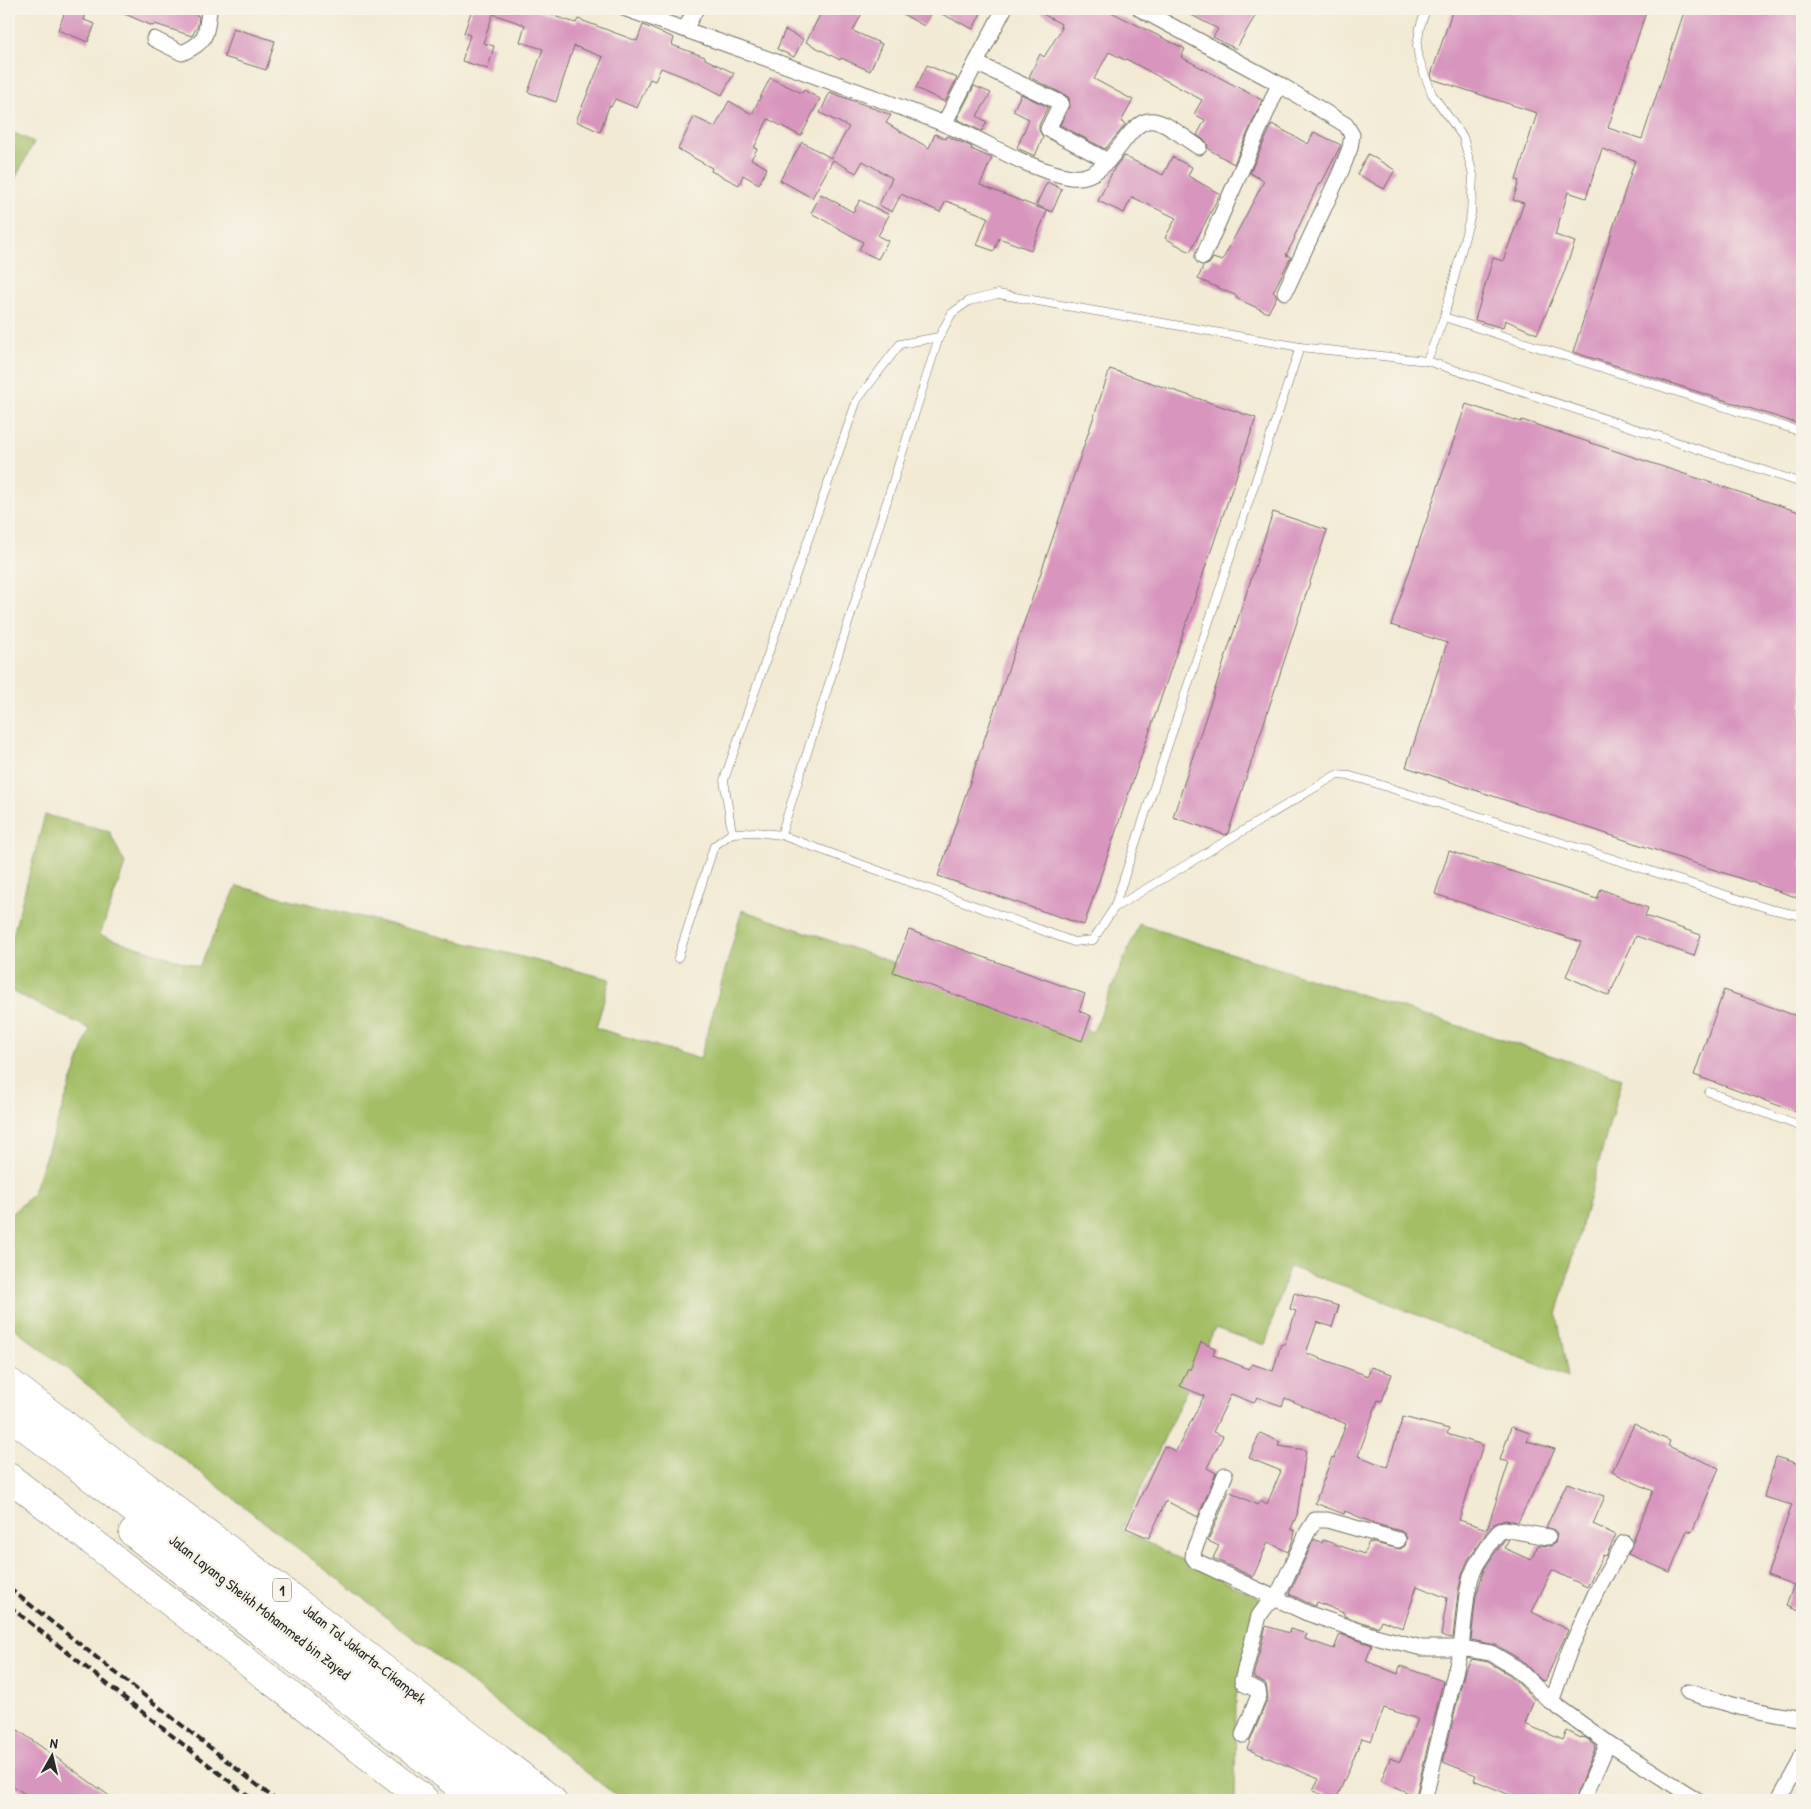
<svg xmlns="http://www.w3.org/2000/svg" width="1811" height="1809" viewBox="0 0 1811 1809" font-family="'Patrick Hand',sans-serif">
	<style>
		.green { fill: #a3be65; stroke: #677448 }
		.building { fill: #d895be }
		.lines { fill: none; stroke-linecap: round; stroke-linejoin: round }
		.service-casing { stroke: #716e66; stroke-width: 9 }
		.minor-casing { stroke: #716e66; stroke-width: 17 }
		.motorway-casing { stroke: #716e66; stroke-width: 29 }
		.service { stroke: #fff; stroke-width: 8 }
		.minor { stroke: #fff; stroke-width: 15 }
		.motorway { stroke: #fff; stroke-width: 28 }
		.rail { stroke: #2b2b2b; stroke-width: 4; stroke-dasharray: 8 4; stroke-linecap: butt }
		.labels { text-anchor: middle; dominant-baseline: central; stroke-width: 5; stroke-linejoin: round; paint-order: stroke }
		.shield { fill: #f7f3e8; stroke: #686764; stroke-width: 1 }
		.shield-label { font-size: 14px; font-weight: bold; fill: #2b2b2b }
		.street-label { font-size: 15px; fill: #2b2b2b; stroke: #f7f3e8 }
	</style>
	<rect width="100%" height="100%" fill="#f7f3e8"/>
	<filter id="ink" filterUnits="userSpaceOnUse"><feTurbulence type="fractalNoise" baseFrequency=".02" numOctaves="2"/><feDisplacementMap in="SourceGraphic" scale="10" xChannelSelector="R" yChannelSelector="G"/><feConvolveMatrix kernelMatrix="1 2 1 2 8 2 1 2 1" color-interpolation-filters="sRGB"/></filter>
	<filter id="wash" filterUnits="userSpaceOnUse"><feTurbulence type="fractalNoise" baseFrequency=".0096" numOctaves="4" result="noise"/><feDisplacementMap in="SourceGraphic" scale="20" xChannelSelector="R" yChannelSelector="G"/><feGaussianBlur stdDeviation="1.12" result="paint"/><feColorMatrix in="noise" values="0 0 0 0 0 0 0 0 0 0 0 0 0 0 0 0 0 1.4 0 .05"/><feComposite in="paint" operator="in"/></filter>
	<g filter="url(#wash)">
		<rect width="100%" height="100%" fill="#f2ead4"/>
		<g class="green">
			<polygon points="9,131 34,142 9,191"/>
			<polygon points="45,815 109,831 125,864 100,935 199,967 237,886 610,979 596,1028 700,1059 742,910 1093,1032 1139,924 1622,1078 1557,1315 1568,1377 1356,1290 1289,1267 1265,1345 1215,1328 1122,1530 1260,1599 1236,1697 1235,1800 622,1800 9,1324 9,1216 32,1195 90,1029 9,990 9,950"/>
		</g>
		<g id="blocks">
			<g class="building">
				<polygon points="66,9 88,9 84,20 95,24 88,42 58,30"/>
				<polygon points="113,9 181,9 199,16 198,25 192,36 155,24 153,26"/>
				<polygon points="472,9 531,9 576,23 578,19 637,41 643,25 674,38 672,45 705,57 705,59 734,73 722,95 697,82 661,68 655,81 650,79 637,108 615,99 611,107 609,106 600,132 576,121 603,57 574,46 556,102 528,92 543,49 520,42 525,25 493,14 483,43 494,46 488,69 462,61 470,35 464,33"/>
				<polygon points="823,9 864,9 853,31 882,44 870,71 841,58 840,60 806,42"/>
				<polygon points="894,9 983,9 973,29 933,10 924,26"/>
				<polygon points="1034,9 1105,9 1185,49 1181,57 1262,100 1234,164 1208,149 1207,142 1197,135 1205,120 1194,114 1202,100 1126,59 1125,60 1109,52 1094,79 1133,100 1121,122 1126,124 1105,149 1060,125 1070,107 1069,98 1065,95 1029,77 1040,54 1044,57 1062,28 1060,27 1061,24"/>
				<polygon points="1180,9 1259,9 1236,49 1213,37 1218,29"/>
				<polygon points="1453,9 1647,9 1608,128 1642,139 1685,9 1802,9 1802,425 1573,352 1635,160 1602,149 1586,198 1568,192 1555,235 1575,242 1563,275 1537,334 1505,320 1503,328 1475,320 1493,258 1503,261 1524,203 1513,200 1519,181 1516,180 1537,113 1432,79 1431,75"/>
				<polygon points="233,28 275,41 266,70 224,57"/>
				<polygon points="785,30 803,39 794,57 777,49"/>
				<polygon points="927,65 957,78 945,102 916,88"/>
				<polygon points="770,78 802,93 804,90 820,99 801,136 768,119 754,148 757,149 751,159 767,168 759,184 743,175 739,185 711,171 712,168 678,149 694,117 715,127 729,101 752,114"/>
				<polygon points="974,86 991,93 977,116 987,122 982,131 957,119"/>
				<polygon points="830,92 891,115 886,123 929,148 935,134 946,139 947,136 972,147 971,149 992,158 980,185 1047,211 1031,250 999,238 994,251 977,245 988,217 946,201 940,212 901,194 892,212 879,205 892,178 863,161 856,173 833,160 812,198 780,180 802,142 831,158 849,127 820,113"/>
				<polygon points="1021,94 1048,107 1039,125 1039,130 1043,137 1035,156 1017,148 1029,119 1013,111"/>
				<polygon points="1272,124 1308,144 1314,132 1341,145 1321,184 1319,183 1294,237 1295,238 1286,255 1291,257 1273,292 1277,296 1268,313 1236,298 1237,296 1198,279 1203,266 1209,264 1213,258 1222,261 1264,181 1250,173"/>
				<polygon points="1368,154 1395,170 1384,189 1357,174"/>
				<polygon points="1124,156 1163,175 1172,157 1192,167 1188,176 1220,194 1190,252 1165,238 1176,218 1132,197 1124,213 1098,201 1115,167"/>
				<polygon points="1047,182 1062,189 1052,212 1036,205"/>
				<polygon points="821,194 853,212 860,200 889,215 878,236 888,241 878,259 859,250 863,242 811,213"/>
				<polygon points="1110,369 1256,418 1084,925 938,876"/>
				<polygon points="1466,404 1521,422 1522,420 1802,513 1802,899 1406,767 1447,643 1391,625"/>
				<polygon points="1273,512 1327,530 1228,833 1226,835 1173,817"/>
				<polygon points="1449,851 1597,899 1601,889 1648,908 1645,916 1701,935 1694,956 1636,936 1609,996 1566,976 1581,942 1435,894"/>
				<polygon points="909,930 1085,994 1079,1011 1091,1016 1082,1041 893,972"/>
				<polygon points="1724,990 1802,1018 1802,1114 1694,1075"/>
				<polygon points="1294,1293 1339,1306 1332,1327 1317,1322 1306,1353 1368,1376 1371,1367 1392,1374 1382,1401 1378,1400 1358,1456 1387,1467 1403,1417 1449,1429 1447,1434 1483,1445 1459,1520 1487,1529 1509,1462 1500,1460 1511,1427 1530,1433 1527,1441 1555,1449 1518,1522 1505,1520 1494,1524 1485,1534 1468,1560 1462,1575 1458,1592 1453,1638 1441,1636 1447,1598 1417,1586 1403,1628 1381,1620 1378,1627 1374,1626 1344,1616 1344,1613 1317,1602 1315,1606 1289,1594 1314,1539 1322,1543 1323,1540 1364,1554 1369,1542 1400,1549 1405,1546 1407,1538 1405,1534 1401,1531 1376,1524 1345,1511 1344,1514 1315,1503 1332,1457 1334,1458 1346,1424 1285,1398 1282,1406 1257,1397 1254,1403 1231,1394 1213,1432 1223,1436 1207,1468 1216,1473 1198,1517 1166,1501 1149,1538 1126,1528 1164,1446 1176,1451 1204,1396 1180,1386 1188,1368 1190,1370 1201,1342 1215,1348 1213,1355 1249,1369 1252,1364 1273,1371 1281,1344 1284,1345 1296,1311 1290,1309"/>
				<polygon points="1634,1424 1670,1441 1668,1446 1719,1468 1692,1532 1687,1530 1670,1572 1628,1554 1653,1491 1612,1472"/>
				<polygon points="1260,1433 1280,1442 1278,1446 1306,1450 1297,1515 1291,1529 1295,1531 1293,1540 1288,1552 1268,1542 1253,1577 1213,1558 1219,1546 1208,1541 1229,1491 1257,1505 1260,1500 1267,1504 1281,1471 1249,1458"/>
				<polygon points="1776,1457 1802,1465 1802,1612 1786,1606 1794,1585 1767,1575 1792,1505 1764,1497"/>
				<polygon points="1567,1483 1605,1496 1593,1524 1616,1535 1606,1556 1603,1555 1587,1587 1552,1570 1532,1612 1568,1630 1545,1681 1541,1680 1521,1660 1496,1645 1471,1640 1476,1596 1484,1569 1505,1539 1509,1539 1504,1548 1531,1560 1538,1545 1551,1546 1555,1543 1557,1533 1554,1530 1546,1527"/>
				<polygon points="1266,1626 1289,1633 1290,1629 1307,1634 1305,1639 1334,1649 1340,1634 1372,1645 1366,1661 1398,1674 1400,1666 1443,1681 1416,1796 1381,1781 1390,1758 1400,1762 1418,1719 1384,1708 1371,1741 1362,1738 1336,1800 1313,1791 1319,1779 1247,1749 1268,1698 1266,1684 1253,1677"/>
				<polygon points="1472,1659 1488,1662 1510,1675 1534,1699 1525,1724 1563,1740 1567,1731 1581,1738 1581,1737 1586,1738 1596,1746 1574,1800 1522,1800 1474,1780 1476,1775 1443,1762 1465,1670"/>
				<polygon points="18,1730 115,1800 33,1800 9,1783 9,1742"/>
			</g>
		</g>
	</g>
	<g filter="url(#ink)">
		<use href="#blocks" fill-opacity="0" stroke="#716e66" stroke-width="1"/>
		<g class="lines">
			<defs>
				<g id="service">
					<polyline points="1426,9 1420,27 1417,46 1419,59 1432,94 1463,137 1473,175 1471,214 1444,317 1427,361"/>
					<polyline points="1444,317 1802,432"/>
					<polyline points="732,833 724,780 857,400 900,344 939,337"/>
					<polyline points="781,835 939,337 952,313 969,301 998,294 1300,347 1427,361 1802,483"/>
					<polyline points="1114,908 1336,775 1350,776 1365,780 1770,909 1802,916"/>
					<polyline points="678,958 714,846 732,833 756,832 781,835 1074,942 1093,940 1114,908 1300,347"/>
					<polyline points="1709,1092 1802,1127"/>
				</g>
				<g id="minor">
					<path d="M626,9C732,46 837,83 942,123C983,139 1027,170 1071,177C1113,183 1125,116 1154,121C1168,123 1187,140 1199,147"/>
					<polyline points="1140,9 1279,84 1346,125 1352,135 1350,148 1341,171 1285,292"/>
					<polyline points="685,29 696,9"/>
					<path d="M154,39L182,53C206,42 206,37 209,11"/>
					<polyline points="976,63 1061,103 1048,129 1108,161"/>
					<polyline points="944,124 1004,9"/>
					<polyline points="1203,257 1279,84"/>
					<polyline points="1225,1475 1194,1550 1193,1557 1196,1561 1307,1613 1371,1635 1422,1648 1461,1648 1491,1653 1516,1668 1551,1702 1608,1743 1697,1800"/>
					<polyline points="1688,1692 1743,1708 1802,1719"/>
					<polyline points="1551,1702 1570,1649 1597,1590 1624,1543"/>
					<polyline points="1243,1735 1259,1695 1258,1690 1244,1684 1242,1681 1259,1616 1267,1605 1276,1599 1307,1533 1315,1520 1327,1520 1398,1540"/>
					<polyline points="1426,1800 1425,1797 1461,1648 1467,1594 1471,1577 1476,1565 1493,1539 1499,1532 1504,1529 1548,1537"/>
					<polyline points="1583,1800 1608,1743"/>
					<polyline points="1779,1800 1799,1764 1802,1756"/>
				</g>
				<g id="motorway">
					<polyline points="9,1382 318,1618 552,1800"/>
					<polyline points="9,1415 217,1573 510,1800"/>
					<polyline points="9,1477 425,1800"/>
					<polyline points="133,1533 477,1800"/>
				</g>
			</defs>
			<use href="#service" class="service-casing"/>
			<use href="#minor" class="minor-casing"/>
			<use href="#motorway" class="motorway-casing"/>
			<use href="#service" class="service"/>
			<use href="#minor" class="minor"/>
			<use href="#motorway" class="motorway"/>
			<g class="rail">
				<polyline points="9,1588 276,1800"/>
				<polyline points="9,1606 253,1800"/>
			</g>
		</g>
	</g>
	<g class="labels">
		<rect class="shield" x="273" y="1578.5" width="18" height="23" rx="4"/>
		<g class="shield-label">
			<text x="282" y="1590">1</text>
		</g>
		<g class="street-label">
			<text transform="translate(260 1607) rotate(38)">Jalan Layang Sheikh Mohammed bin Zayed</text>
			<text transform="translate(365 1654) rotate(38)">Jalan Tol Jakarta–Cikampek</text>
		</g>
	</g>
	<rect width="1811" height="1809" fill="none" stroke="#f7f3e8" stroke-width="30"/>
	<g transform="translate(52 1756) rotate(8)" stroke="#f7f3e8" stroke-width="4" paint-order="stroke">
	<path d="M0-4L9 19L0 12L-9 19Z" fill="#2b2b2b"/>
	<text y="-8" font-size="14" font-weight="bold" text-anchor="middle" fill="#2b2b2b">N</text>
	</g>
</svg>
